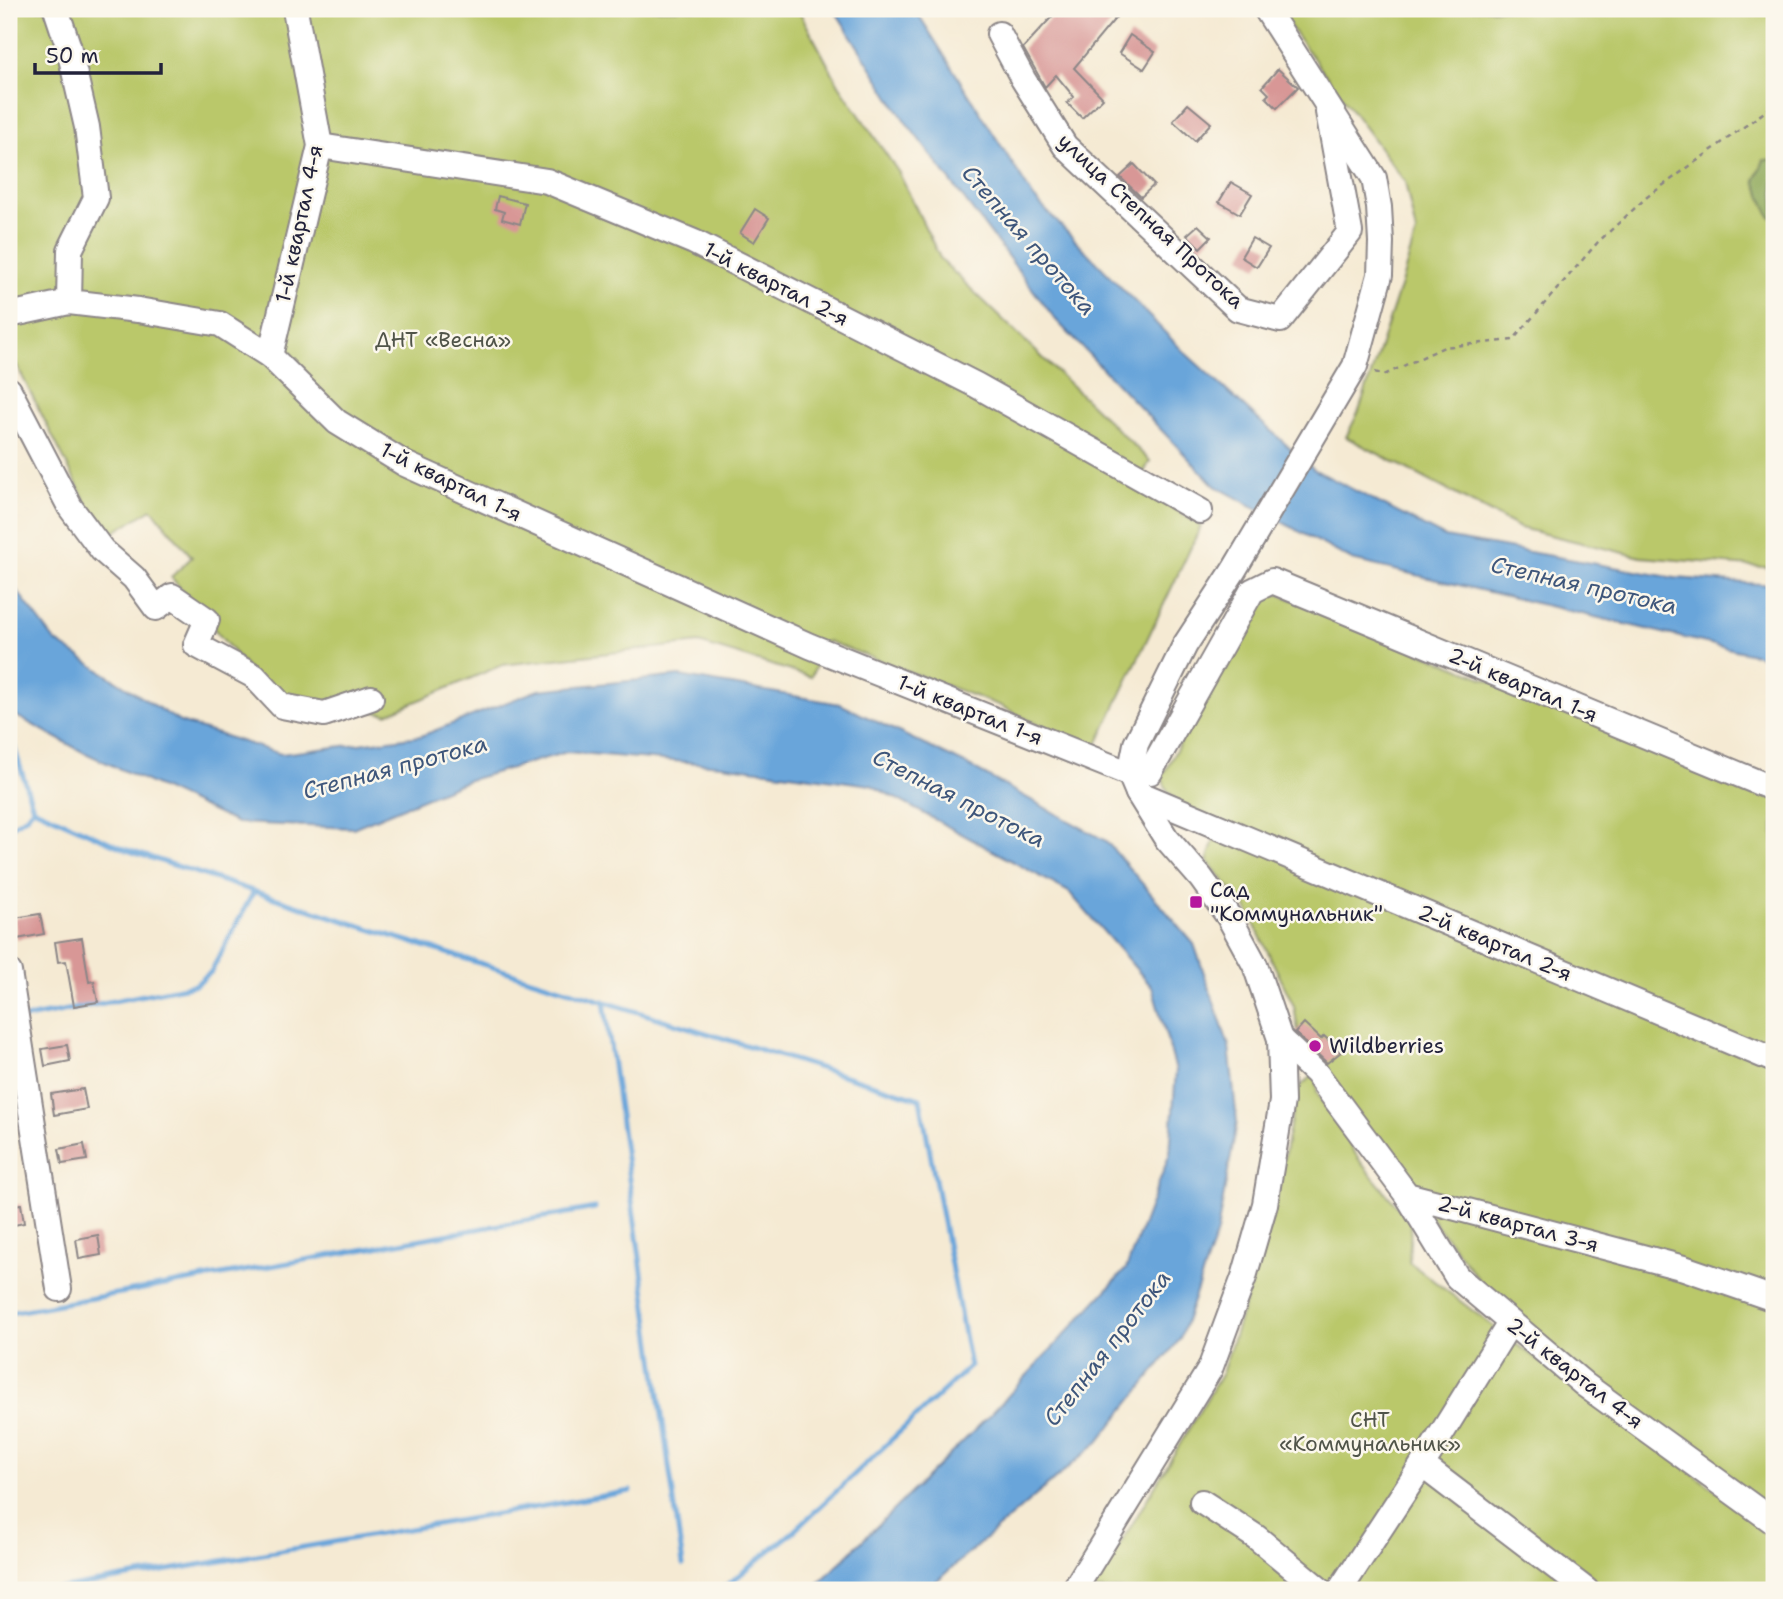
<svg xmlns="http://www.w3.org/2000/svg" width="1783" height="1599" viewBox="0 0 1783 1599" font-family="'Shantell Sans',sans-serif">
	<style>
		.green { fill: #bac86a; stroke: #6e7552; stroke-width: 2 }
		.forest { fill: #93ac5e; stroke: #5a674c; stroke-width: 2 }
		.water { fill: #69a5da; stroke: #46648a; stroke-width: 2 }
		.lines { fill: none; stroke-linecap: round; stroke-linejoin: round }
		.stream { stroke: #69a5da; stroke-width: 5 }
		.building { fill: #d89796 }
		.minor-casing { stroke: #8c8687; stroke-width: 28 }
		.path { stroke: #8c8687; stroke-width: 2.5; stroke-dasharray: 5 5; stroke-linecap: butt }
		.minor { stroke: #fff; stroke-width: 24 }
		.poi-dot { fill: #b5179e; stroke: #fbf7ec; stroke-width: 2.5 }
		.labels { text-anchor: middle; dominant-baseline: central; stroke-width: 5; stroke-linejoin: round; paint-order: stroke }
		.street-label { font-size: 21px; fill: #22223b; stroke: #fbf7ec }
		.park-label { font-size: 21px; fill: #505449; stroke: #fbf7ec }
		.poi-label { font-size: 21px; fill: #22223b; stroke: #fbf7ec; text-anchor: start }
		.water-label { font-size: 23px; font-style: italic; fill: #3e567b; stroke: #fbf7ec }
	</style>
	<rect width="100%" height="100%" fill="#fbf7ec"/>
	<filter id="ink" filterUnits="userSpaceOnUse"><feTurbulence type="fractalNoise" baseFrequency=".0143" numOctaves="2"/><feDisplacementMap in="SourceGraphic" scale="14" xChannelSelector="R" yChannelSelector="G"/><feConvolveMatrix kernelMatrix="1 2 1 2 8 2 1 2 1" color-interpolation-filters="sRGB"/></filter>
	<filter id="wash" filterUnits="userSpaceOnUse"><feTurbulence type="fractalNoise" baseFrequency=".00686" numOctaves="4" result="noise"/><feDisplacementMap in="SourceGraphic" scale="28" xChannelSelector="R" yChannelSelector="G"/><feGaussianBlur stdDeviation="1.57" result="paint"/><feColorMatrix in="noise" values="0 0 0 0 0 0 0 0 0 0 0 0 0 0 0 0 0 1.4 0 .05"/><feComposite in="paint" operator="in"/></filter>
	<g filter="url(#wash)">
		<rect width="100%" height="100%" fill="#f5ead3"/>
		<g class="green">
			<polygon points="9,9 798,9 839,85 899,173 941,260 1150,461 1137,485 1201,526 1093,753 1001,706 827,641 811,677 699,643 502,665 387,714 265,690 171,577 192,557 152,509 104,538 9,350"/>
			<polygon points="1277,9 1774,9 1774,160 1764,160 1770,216 1774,219 1774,568 1641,557 1520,528 1346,437 1359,411 1401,284 1416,233 1405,182"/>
			<path d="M1279,594L1774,798V1513L1590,1380L1486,1289L1416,1198L1299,1037L1294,1006L1246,907L1207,861L1220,822C1196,812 1168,805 1162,777L1248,613L1266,595Z"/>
			<polygon points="1316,1073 1317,1093 1362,1164 1411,1223 1409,1262 1519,1346 1774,1533 1774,1590 1093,1590 1222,1373 1273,1216 1297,1089"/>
		</g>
		<polygon class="forest" points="1764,160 1774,160 1774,219 1770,216 1755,181"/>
		<g class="water">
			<polygon points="834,9 915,9 1034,198 1183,351 1313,469 1445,537 1675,578 1774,585 1774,659 1352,560 1215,486 1056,320 905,121"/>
			<polygon points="9,580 55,641 180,722 281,754 421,736 538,690 680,676 840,704 967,765 1106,841 1194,944 1229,1046 1237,1122 1217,1232 1180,1339 1098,1442 926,1590 812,1590 991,1414 1126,1269 1170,1153 1176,1070 1152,987 1069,892 871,785 722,765 567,752 466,781 353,828 237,823 81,751 9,712"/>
		</g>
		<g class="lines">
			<g class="stream">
				<polyline points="9,731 33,808 127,850 382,933 920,1099 970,1366 793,1532 721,1590"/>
				<polyline points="9,828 26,817 33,808"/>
				<polyline points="604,1001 683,1565"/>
				<polyline points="22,1019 195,985 211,972 254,891"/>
				<polyline points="9,1313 595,1208"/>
				<polyline points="52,1590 631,1491"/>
			</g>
		</g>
		<g id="blocks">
			<g class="building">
				<polygon points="1059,9 1123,9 1074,68 1103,98 1082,118 1067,103 1074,97 1056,75 1045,87 1023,48"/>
				<polygon points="1130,35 1155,52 1144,69 1119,53"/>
				<polygon points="1278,69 1298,87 1277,108 1266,97 1269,94 1262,87"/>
				<polygon points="1188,104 1211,123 1195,141 1173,121"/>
				<polygon points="1134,164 1154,185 1141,197 1120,177"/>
				<polygon points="1231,182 1252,194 1240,214 1219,202"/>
				<polygon points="498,196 525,203 520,224 502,219 504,212 495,209"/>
				<polygon points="755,209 769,218 754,242 740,233"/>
				<polygon points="1198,225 1211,237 1200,248 1187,235"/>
				<polygon points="1252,238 1269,248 1257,267 1241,257"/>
				<polygon points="40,914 44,934 17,939 14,918"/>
				<polygon points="82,938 89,982 94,981 98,1002 74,1006 66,961 58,962 55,942"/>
				<polygon points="1304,1023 1321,1039 1324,1036 1341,1052 1327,1063 1295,1033"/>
				<polygon points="67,1045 70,1061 45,1066 42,1049"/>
				<polygon points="83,1089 87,1109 54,1115 51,1094"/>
				<polygon points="84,1144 87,1160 62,1164 59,1149"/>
				<polygon points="21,1204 24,1223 9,1226 9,1206"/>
				<polygon points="98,1235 101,1255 79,1259 76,1239"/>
			</g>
		</g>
	</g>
	<g filter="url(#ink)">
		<use href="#blocks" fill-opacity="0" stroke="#8c8687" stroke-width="2"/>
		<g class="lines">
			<defs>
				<g id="minor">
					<polyline points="56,9 68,45 87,127 96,198 70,250 69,302 138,310 220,324 270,356 337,422 405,464 810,646 1130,774 1150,772 1252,591 1272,581 1774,789"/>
					<polyline points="999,34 1023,79 1065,146 1238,309 1280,320 1350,232 1328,112"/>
					<polyline points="320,146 547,181 694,242 976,385 1200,511"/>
					<polyline points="9,315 69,302"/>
					<polyline points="270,356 320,146 295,9"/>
					<polyline points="9,390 70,507 102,550 134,578 156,608 172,596 207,620 196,645 254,676 282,706 324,714 371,698"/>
					<polyline points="1138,793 1774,1060"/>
					<polyline points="9,972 59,1289"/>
					<polyline points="1280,1039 1316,1073 1407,1195 1684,1268 1774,1299"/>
					<polyline points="1407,1195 1457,1277 1585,1385 1774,1522"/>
					<polyline points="1422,1465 1586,1590"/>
					<polyline points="1202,1502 1256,1537 1320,1590"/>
					<polyline points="1074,1590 1210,1369 1244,1277 1265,1204 1282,1101 1280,1039 1255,965 1229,917 1201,878 1166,838 1138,793 1130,774 1136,744 1185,645 1234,570 1355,366 1380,275 1381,242 1379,207 1374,178 1266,9"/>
					<polyline points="1340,1590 1422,1465 1510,1323"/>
				</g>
			</defs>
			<use href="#minor" class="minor-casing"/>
			<polyline class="path" points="1375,372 1384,375 1444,347 1513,340 1598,242 1647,197 1774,105"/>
			<use href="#minor" class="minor"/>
		</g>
	</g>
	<g class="poi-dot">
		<rect x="1189" y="895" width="14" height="14" rx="3.5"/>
		<circle cx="1315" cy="1046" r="7"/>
	</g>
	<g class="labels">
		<g class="street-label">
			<text transform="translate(1151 221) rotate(43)">улица Степная Протока</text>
			<text transform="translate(299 224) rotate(-78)">1-й квартал 4-я</text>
			<text transform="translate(776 284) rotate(27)">1-й квартал 2-я</text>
			<text transform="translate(451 482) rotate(26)">1-й квартал 1-я</text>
			<text transform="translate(1523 685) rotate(23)">2-й квартал 1-я</text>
			<text transform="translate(970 710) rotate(22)">1-й квартал 1-я</text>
			<text transform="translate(1495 943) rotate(23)">2-й квартал 2-я</text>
			<text transform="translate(1518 1224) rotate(15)">2-й квартал 3-я</text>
			<text transform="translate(1575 1373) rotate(38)">2-й квартал 4-я</text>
		</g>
		<g class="park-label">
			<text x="443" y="340">ДНТ «Весна»</text>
			<text x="1370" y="1420">СНТ<tspan x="1370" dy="24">«Коммунальник»</tspan></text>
		</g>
		<g class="poi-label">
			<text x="1210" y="890">Сад<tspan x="1210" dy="24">"Коммунальник"</tspan></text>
			<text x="1329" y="1046">Wildberries</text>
		</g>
		<g class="water-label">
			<text transform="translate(1029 240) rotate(49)">Степная протока</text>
			<text transform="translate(1584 585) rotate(13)">Степная протока</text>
			<text transform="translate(395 767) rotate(-15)">Степная протока</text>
			<text transform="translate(959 798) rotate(27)">Степная протока</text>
			<text transform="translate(1107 1348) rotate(-52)">Степная протока</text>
		</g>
	</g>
	<rect width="1783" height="1599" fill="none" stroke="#fbf7ec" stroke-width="35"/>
	<path d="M35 63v10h126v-10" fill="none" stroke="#22223b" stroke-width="3.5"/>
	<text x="46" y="63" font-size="21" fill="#22223b" stroke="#fbf7ec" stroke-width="5" paint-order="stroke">50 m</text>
</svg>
